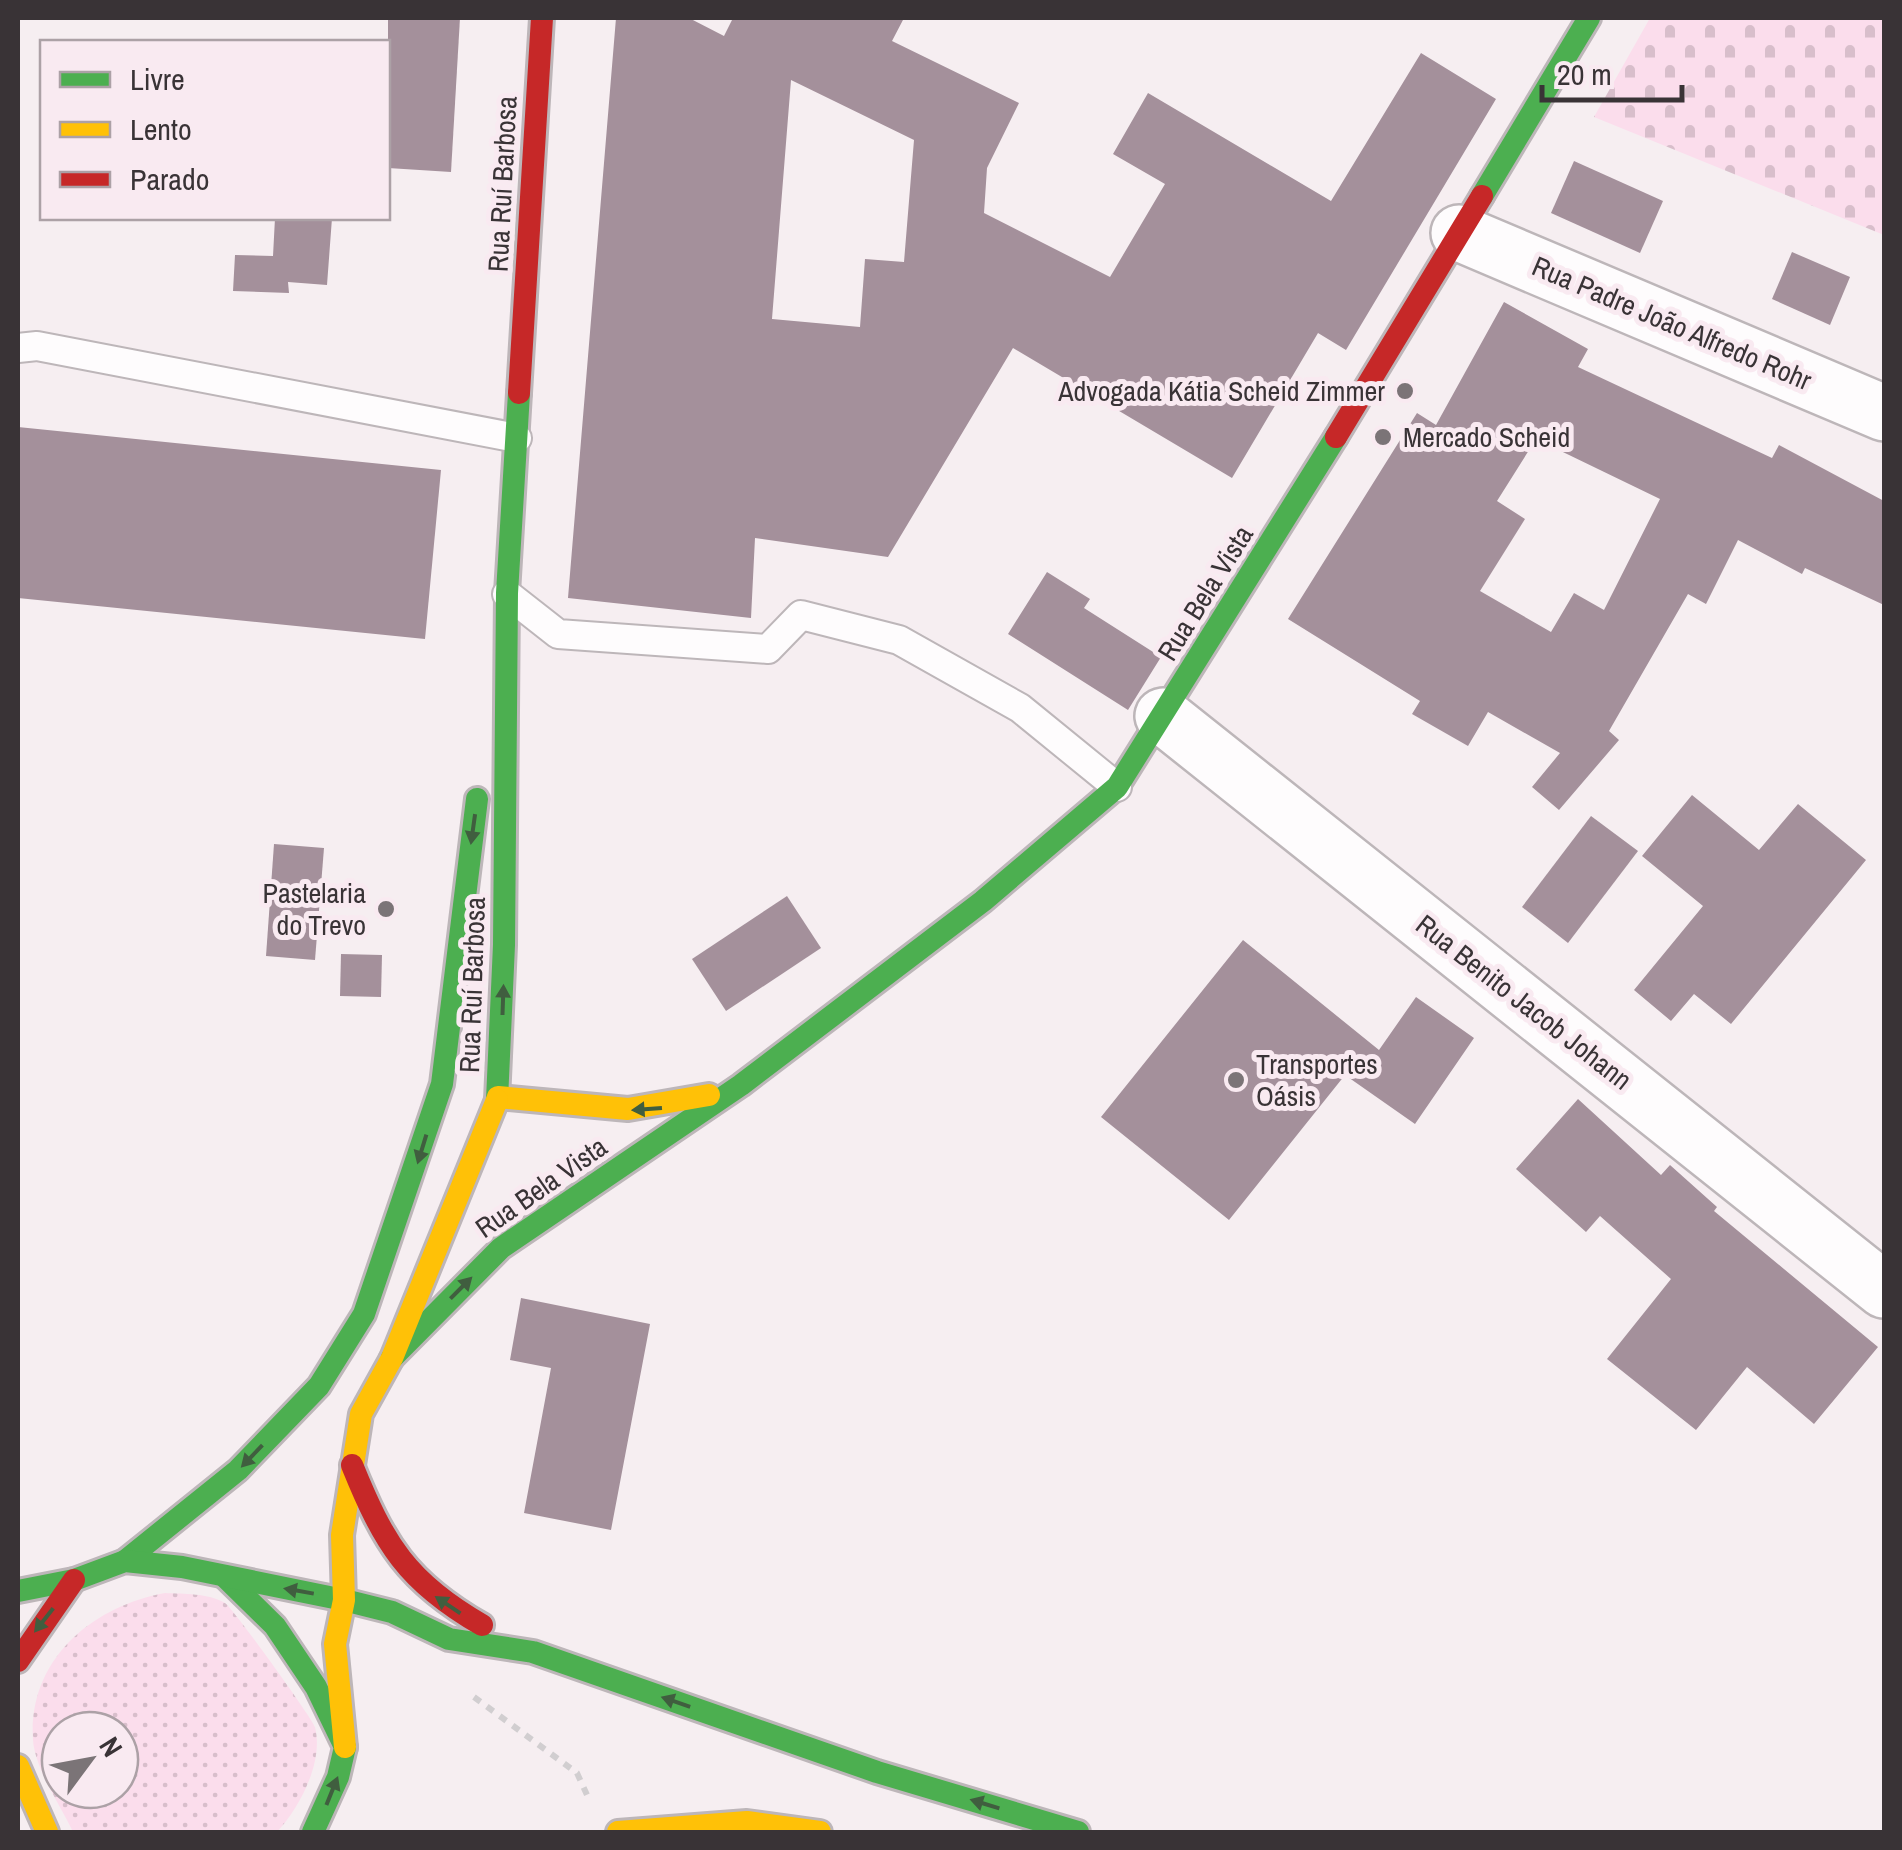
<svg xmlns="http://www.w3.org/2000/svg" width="1902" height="1850" viewBox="0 0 1902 1850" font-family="'Archivo Narrow',sans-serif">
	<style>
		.grass { fill: url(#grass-dots); fill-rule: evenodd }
		.cemetery { fill: url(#cemetery-stones) }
		.building { fill: #a4909b; fill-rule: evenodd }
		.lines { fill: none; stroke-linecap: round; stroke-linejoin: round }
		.lane-casing { stroke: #bdb6b9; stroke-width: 32 }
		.street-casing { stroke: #bdb6b9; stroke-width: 60 }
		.fast-casing { stroke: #bdb6b9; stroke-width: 28 }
		.slow-casing { stroke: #bdb6b9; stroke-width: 28 }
		.jam-casing { stroke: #bdb6b9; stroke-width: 28 }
		.path { stroke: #d1ced0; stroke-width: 6; stroke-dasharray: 8 8; stroke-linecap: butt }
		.lane { stroke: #fefcfd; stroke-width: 28 }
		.street { stroke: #fefcfd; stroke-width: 55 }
		.fast { stroke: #4caf50; stroke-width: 22 }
		.slow { stroke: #ffc107; stroke-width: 22 }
		.jam { stroke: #c62828; stroke-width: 22 }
		.oneway { fill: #405e3f }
		.poi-dot { fill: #7b7477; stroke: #f9eaf1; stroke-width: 4 }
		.labels { text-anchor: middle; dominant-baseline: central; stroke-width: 10; stroke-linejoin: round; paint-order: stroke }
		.street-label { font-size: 28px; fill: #393336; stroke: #f9eaf1 }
		.poi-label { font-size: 28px; fill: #393336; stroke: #f9eaf1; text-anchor: end }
	</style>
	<defs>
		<pattern id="grass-dots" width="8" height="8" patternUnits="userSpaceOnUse" patternTransform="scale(2.5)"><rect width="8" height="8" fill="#fbddec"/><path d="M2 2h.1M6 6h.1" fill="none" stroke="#d8becb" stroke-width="1.8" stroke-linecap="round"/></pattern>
		<pattern id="cemetery-stones" width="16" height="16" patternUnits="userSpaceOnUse" patternTransform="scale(2.5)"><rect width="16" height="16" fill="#fbddec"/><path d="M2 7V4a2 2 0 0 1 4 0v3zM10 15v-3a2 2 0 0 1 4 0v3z" fill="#d8becb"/></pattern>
	</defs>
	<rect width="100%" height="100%" fill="#f6eef1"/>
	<path class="grass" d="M165,1593C184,1594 208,1593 225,1603C232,1607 313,1719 315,1727C324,1763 299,1808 277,1832H73C61,1806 35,1769 33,1740C28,1659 93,1606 165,1593ZM60,1730H120V1790H60Z"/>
	<polygon class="cemetery" points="1650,18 1884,18 1884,235 1594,117"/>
	<g class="building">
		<polygon points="388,18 460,18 451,172 388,168"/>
		<path d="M616,18H689L724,36L733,18H904L892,41L1019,103L987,168L984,213L1110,277L1165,184L1113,154L1148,93L1331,201L1421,53L1496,99L1346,350L1318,333L1232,478L1013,348L888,557L755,538L751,618L568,598ZM791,80L914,140L904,262L865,259L860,327L772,319Z"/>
		<polygon points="1574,161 1663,201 1640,253 1551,213"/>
		<polygon points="275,218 332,218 327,285 288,282 289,293 233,291 235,255 273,256"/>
		<polygon points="1792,252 1850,277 1830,325 1772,299"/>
		<path d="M1504,302L1588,349L1578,367L1772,458L1779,445L1884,501V605L1805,568L1802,574L1738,540L1706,604L1688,594L1609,731L1619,740L1559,810L1532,787L1560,753L1488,712L1468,746L1412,714L1420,701L1288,619L1417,413L1436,425ZM1536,439L1660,499L1604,610L1574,593L1551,632L1480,591L1525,519L1497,501Z"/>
		<polygon points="18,427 441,470 425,639 18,598"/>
		<polygon points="1047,572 1090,599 1084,608 1161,657 1128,710 1008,634"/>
		<polygon points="1692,795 1759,850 1798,804 1866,860 1731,1024 1694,994 1671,1021 1634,990 1703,906 1642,856"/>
		<polygon points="1591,816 1638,851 1568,943 1522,907"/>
		<polygon points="274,844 324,848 315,960 266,956"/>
		<polygon points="787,896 821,948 726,1011 692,959"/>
		<polygon points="1243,940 1379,1050 1416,997 1474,1038 1415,1124 1345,1075 1229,1220 1101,1117"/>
		<polygon points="341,954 382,955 381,997 340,996"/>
		<polygon points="1578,1099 1661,1175 1670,1165 1717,1207 1714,1211 1878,1347 1814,1424 1747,1367 1696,1430 1607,1359 1671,1279 1600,1216 1586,1232 1516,1169"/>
		<polygon points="521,1298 650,1324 611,1530 524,1513 551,1368 510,1360"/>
	</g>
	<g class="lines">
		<defs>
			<g id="lane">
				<polyline points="18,348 37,346 517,438"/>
				<polyline points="507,594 558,634 768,649 801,615 899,640 1020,708 1117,787"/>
			</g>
			<g id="street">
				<polyline points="1459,233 1884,413"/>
				<polyline points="1163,716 1884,1290"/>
			</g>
			<g id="fast">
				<polyline points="1482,196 1589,18"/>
				<polyline points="497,1100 504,945 507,593 519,393"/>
				<polyline points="392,1358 501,1248 741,1085 983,901 1117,787 1336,437"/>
				<polyline points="125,1561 238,1470 319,1386 364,1314 442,1084 477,799"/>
				<polyline points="226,1578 275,1626 316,1687 345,1747 338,1777 313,1832"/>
				<polyline points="18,1591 74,1580 125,1561 182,1567 344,1600 392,1612 449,1639 533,1652 877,1772 1078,1832"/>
			</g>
			<g id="slow">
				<polyline points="498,1097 628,1109 709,1095"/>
				<polyline points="345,1747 335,1644 344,1600 342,1535 361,1414 392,1358 497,1100"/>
				<polyline points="18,1766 47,1832"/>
				<polyline points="618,1832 747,1822 820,1832"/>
			</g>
			<g id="jam">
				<polyline points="519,393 542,18"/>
				<polyline points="1336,437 1482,196"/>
				<path d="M352,1465C384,1544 407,1582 482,1625"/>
				<polyline points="18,1661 74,1580"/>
			</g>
		</defs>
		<use href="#lane" class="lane-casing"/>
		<use href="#street" class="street-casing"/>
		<use href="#fast" class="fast-casing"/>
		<use href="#slow" class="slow-casing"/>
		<use href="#jam" class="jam-casing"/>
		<polyline class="path" points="474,1697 577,1773 587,1795"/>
		<use href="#lane" class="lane"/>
		<use href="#street" class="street"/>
		<use href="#fast" class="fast"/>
		<use href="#slow" class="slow"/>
		<use href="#jam" class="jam"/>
	</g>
	<defs><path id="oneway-solid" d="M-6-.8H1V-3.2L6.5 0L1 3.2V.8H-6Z" transform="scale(2.5)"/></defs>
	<g class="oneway">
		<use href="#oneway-solid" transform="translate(473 829) rotate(98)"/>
		<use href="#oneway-solid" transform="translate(503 1000) rotate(-88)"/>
		<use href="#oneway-solid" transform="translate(647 1109) rotate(176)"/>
		<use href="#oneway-solid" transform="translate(422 1149) rotate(107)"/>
		<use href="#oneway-solid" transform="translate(461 1288) rotate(-45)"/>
		<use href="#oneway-solid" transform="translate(252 1456) rotate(134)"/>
		<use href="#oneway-solid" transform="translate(299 1591) rotate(-170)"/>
		<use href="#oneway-solid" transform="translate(448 1605) rotate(-146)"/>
		<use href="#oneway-solid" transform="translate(44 1620) rotate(128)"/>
		<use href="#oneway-solid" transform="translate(676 1702) rotate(-161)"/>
		<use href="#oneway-solid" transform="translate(332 1791) rotate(-68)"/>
		<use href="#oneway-solid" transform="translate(985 1804) rotate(-163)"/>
	</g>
	<g class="poi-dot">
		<circle cx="1405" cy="391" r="10"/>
		<circle cx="1383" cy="437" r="10"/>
		<circle cx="386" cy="909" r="10"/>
		<circle cx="1236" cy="1080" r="10"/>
	</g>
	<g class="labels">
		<g class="street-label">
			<text transform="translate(502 184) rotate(-87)">Rua Ruí Barbosa</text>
			<text transform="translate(1672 323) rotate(23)">Rua Padre João Alfredo Rohr</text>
			<text transform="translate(1205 593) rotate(-58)">Rua Bela Vista</text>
			<text transform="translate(472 985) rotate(-88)">Rua Ruí Barbosa</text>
			<text transform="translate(1524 1002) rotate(38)">Rua Benito Jacob Johann</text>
			<text transform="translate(541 1187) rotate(-35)">Rua Bela Vista</text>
		</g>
		<g class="poi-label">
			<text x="1385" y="391">Advogada Kátia Scheid Zimmer</text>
			<text x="1403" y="437" text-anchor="start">Mercado Scheid</text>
			<text x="366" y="893">Pastelaria<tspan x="366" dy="32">do Trevo</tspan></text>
			<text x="1256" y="1064" text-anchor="start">Transportes<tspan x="1256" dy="32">Oásis</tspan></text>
		</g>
	</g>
	<rect width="1902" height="1850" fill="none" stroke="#393336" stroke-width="40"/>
	<rect x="40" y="40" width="350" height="180" fill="#f9eaf1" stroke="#aca1a6" stroke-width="2.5"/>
	<rect x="60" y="72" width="50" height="15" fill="#4caf50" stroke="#aca1a6" stroke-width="2.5"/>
	<text x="130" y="90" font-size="30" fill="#393336">Livre</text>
	<rect x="60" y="122" width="50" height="15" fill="#ffc107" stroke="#aca1a6" stroke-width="2.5"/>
	<text x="130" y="140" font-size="30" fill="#393336">Lento</text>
	<rect x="60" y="172" width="50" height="15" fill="#c62828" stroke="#aca1a6" stroke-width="2.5"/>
	<text x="130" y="190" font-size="30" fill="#393336">Parado</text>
	<g transform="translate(90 1760) rotate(58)"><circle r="48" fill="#f9eaf1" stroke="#aca1a6" stroke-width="2.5"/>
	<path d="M0-8L18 38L0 25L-18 38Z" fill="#7b7477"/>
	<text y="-15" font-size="28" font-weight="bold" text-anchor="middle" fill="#393336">N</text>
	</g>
	<path d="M1542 85v15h140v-15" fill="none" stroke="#393336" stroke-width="5"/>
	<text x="1557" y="85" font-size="30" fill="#393336" stroke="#f9eaf1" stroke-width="8" paint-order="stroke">20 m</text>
</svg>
